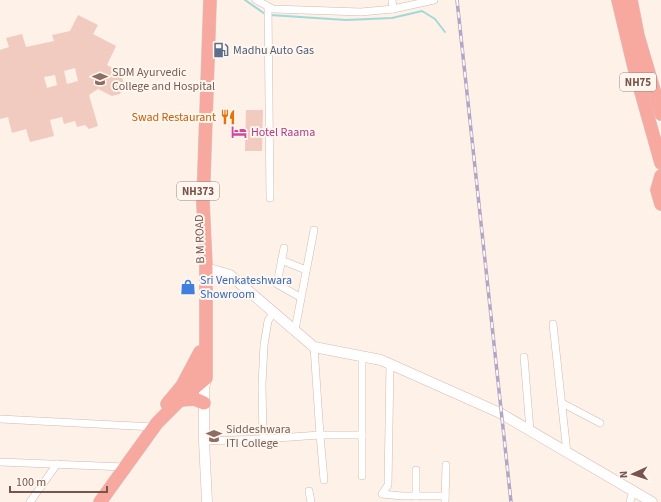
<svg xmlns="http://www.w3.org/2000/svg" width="661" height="502" viewBox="0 0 661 502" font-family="'Source Sans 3',sans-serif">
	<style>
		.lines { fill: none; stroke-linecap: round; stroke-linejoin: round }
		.stream { stroke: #a2d9d8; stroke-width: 2 }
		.building { fill: #f2cbc0; fill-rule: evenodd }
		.street-casing { stroke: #d2bab0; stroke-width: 8 }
		.secondary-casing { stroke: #d7bab0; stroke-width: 11 }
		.highway-casing { stroke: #d9cfcd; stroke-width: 14 }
		.street { stroke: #fff; stroke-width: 7 }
		.secondary { stroke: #fff; stroke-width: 10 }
		.highway { stroke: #f7a89f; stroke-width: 13 }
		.rail-casing { stroke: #b2a6c7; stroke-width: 3.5 }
		.rail { stroke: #fff6ef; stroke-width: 2; stroke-dasharray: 6; stroke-linecap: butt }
		.labels { text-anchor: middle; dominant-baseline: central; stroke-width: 4; stroke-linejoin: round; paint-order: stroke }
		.shield { fill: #fff6ef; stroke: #a0857d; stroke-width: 1 }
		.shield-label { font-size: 11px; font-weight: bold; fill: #78544c }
		.service-label { font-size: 12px; fill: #4e5e75; stroke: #fff6ef; text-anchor: start }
		.education-label { font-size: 12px; fill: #785e54; stroke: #fff6ef; text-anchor: start }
		.food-label { font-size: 12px; fill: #c56008; stroke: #fff6ef; text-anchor: end }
		.hotel-label { font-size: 12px; fill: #b23c85; stroke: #fff6ef; text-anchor: start }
		.street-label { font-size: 12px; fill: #78544c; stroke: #fff6ef }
		.shop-label { font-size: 12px; fill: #366cbe; stroke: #fff6ef; text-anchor: start }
	</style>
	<rect width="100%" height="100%" fill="#fdf1e8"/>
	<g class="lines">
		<g class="stream">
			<polyline points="245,0 265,14"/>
			<polyline points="270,15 346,20 392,18 422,11 435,19 445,32"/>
		</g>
	</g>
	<g class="building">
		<path d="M78,15L98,25L93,34L116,46L107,65L120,72L125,86L120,94L112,96L98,89L89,95L98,126L89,129L85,125L77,127L75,121L64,124L62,117L50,120L54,136L30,142L26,129L12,133L8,117L0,119V50L9,47L6,38L22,34L26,47L54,41L52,35L70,31ZM75,68L78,81L67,84L64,71ZM55,75L57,85L47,88L44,77Z"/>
		<polygon points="246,110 263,110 262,151 245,151"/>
	</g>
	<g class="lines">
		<defs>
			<g id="street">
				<polyline points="256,0 273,9 361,12 393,9 434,0"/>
				<polyline points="392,0 393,9"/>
				<polyline points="268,7 270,198"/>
				<polyline points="284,248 277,284 300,297"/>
				<polyline points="281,260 306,270"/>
				<polyline points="553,324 567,453"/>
				<polyline points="295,330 314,230"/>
				<polyline points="524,357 530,430"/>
				<polyline points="390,364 388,485 382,494 402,496 445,496"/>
				<polyline points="562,403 600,423"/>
				<polyline points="0,419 154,427"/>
				<polyline points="263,439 320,435 314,347"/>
				<polyline points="204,441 263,439 262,385 264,345 268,321 274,311"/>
				<polyline points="0,462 125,467"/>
				<polyline points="416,470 416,496"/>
				<polyline points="362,476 362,356"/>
				<polyline points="324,480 320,435 362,435"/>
				<polyline points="309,491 311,502"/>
				<polyline points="30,502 57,464"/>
				<polyline points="445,502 446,465"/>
				<polyline points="630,502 633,491"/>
			</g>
			<g id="secondary">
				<polyline points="206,268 230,275 314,347 381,360 500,413 652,502"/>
				<polyline points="206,378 204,389 204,441 207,502"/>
			</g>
			<g id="highway">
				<polyline points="618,0 634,67 661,163"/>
				<polyline points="631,0 638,36 661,114"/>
				<polyline points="661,176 657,190 661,204"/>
				<polyline points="183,384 200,352"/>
				<polyline points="180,400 195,399 204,403"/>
				<polyline points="167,404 182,386 204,372"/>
				<polyline points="100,502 157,423 180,400 206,378 206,268 203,203 210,0"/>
			</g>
		</defs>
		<use href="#street" class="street-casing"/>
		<use href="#secondary" class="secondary-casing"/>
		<use href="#highway" class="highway-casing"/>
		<use href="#street" class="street"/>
		<use href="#secondary" class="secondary"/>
		<use href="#highway" class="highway"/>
		<defs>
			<polyline id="rail" points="457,0 511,502"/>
		</defs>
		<use href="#rail" class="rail-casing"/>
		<use href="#rail" class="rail"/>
	</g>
	<defs>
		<symbol id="fuel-bare" viewBox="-9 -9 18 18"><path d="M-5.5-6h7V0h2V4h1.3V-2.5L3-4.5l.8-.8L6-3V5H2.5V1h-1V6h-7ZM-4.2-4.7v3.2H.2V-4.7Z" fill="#5c6f8a" stroke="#fff6ef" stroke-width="2.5" paint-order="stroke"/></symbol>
		<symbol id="university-bare" viewBox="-9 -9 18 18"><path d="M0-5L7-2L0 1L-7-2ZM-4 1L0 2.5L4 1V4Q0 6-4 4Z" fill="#8d6e63" stroke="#fff6ef" stroke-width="2.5" paint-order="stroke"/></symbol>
		<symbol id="restaurant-bare" viewBox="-9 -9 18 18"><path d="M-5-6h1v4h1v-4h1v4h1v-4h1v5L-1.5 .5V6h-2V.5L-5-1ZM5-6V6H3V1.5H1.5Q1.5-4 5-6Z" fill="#e8710a" stroke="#fff6ef" stroke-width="2.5" paint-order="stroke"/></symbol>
		<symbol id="hotel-bare" viewBox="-9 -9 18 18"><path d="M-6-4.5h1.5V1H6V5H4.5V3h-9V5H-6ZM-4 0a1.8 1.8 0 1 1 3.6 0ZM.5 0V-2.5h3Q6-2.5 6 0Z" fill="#d1479c" stroke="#fff6ef" stroke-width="2.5" paint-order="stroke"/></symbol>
		<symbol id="shop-bare" viewBox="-9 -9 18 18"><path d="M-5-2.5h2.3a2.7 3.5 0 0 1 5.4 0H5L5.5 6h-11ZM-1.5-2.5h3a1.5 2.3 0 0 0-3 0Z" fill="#3f7fe0" stroke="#fff6ef" stroke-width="2.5" paint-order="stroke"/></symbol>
	</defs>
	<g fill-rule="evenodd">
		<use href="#fuel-bare" x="210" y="39" width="22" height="22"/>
		<use href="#university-bare" x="89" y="68" width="22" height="22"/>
		<use href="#restaurant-bare" x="217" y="106" width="22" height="22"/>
		<use href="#hotel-bare" x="228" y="121" width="22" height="22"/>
		<use href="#shop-bare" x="177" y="276" width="22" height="22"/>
		<use href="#university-bare" x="203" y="425" width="22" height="22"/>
	</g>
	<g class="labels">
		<g class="shield">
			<rect x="620" y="73" width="36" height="18" rx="3"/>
			<rect x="177" y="182" width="42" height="18" rx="3"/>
		</g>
		<g class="shield-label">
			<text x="638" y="82">NH75</text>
			<text x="198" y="191">NH373</text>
		</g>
		<g class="service-label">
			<text x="233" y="50">Madhu Auto Gas</text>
		</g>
		<g class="education-label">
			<text x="112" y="72">SDM Ayurvedic<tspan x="112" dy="14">College and Hospital</tspan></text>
			<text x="226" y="429">Siddeshwara<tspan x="226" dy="14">ITI College</tspan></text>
		</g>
		<g class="food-label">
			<text x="216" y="117">Swad Restaurant</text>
		</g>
		<g class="hotel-label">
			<text x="251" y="132">Hotel Raama</text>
		</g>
		<g class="street-label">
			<text transform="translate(200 239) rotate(-92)">B M ROAD</text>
		</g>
		<g class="shop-label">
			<text x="200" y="280">Sri Venkateshwara<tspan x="200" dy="14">Showroom</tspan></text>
		</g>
	</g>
	<g transform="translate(633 474) rotate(267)" stroke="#fff6ef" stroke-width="3" paint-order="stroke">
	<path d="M0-3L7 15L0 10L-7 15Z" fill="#78544c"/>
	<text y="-6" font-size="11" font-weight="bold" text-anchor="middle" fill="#78544c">N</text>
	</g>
	<path d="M10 486v6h97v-6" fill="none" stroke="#78544c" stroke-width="2"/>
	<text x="16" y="486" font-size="12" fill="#78544c" stroke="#fff6ef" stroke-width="3" paint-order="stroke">100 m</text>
</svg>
